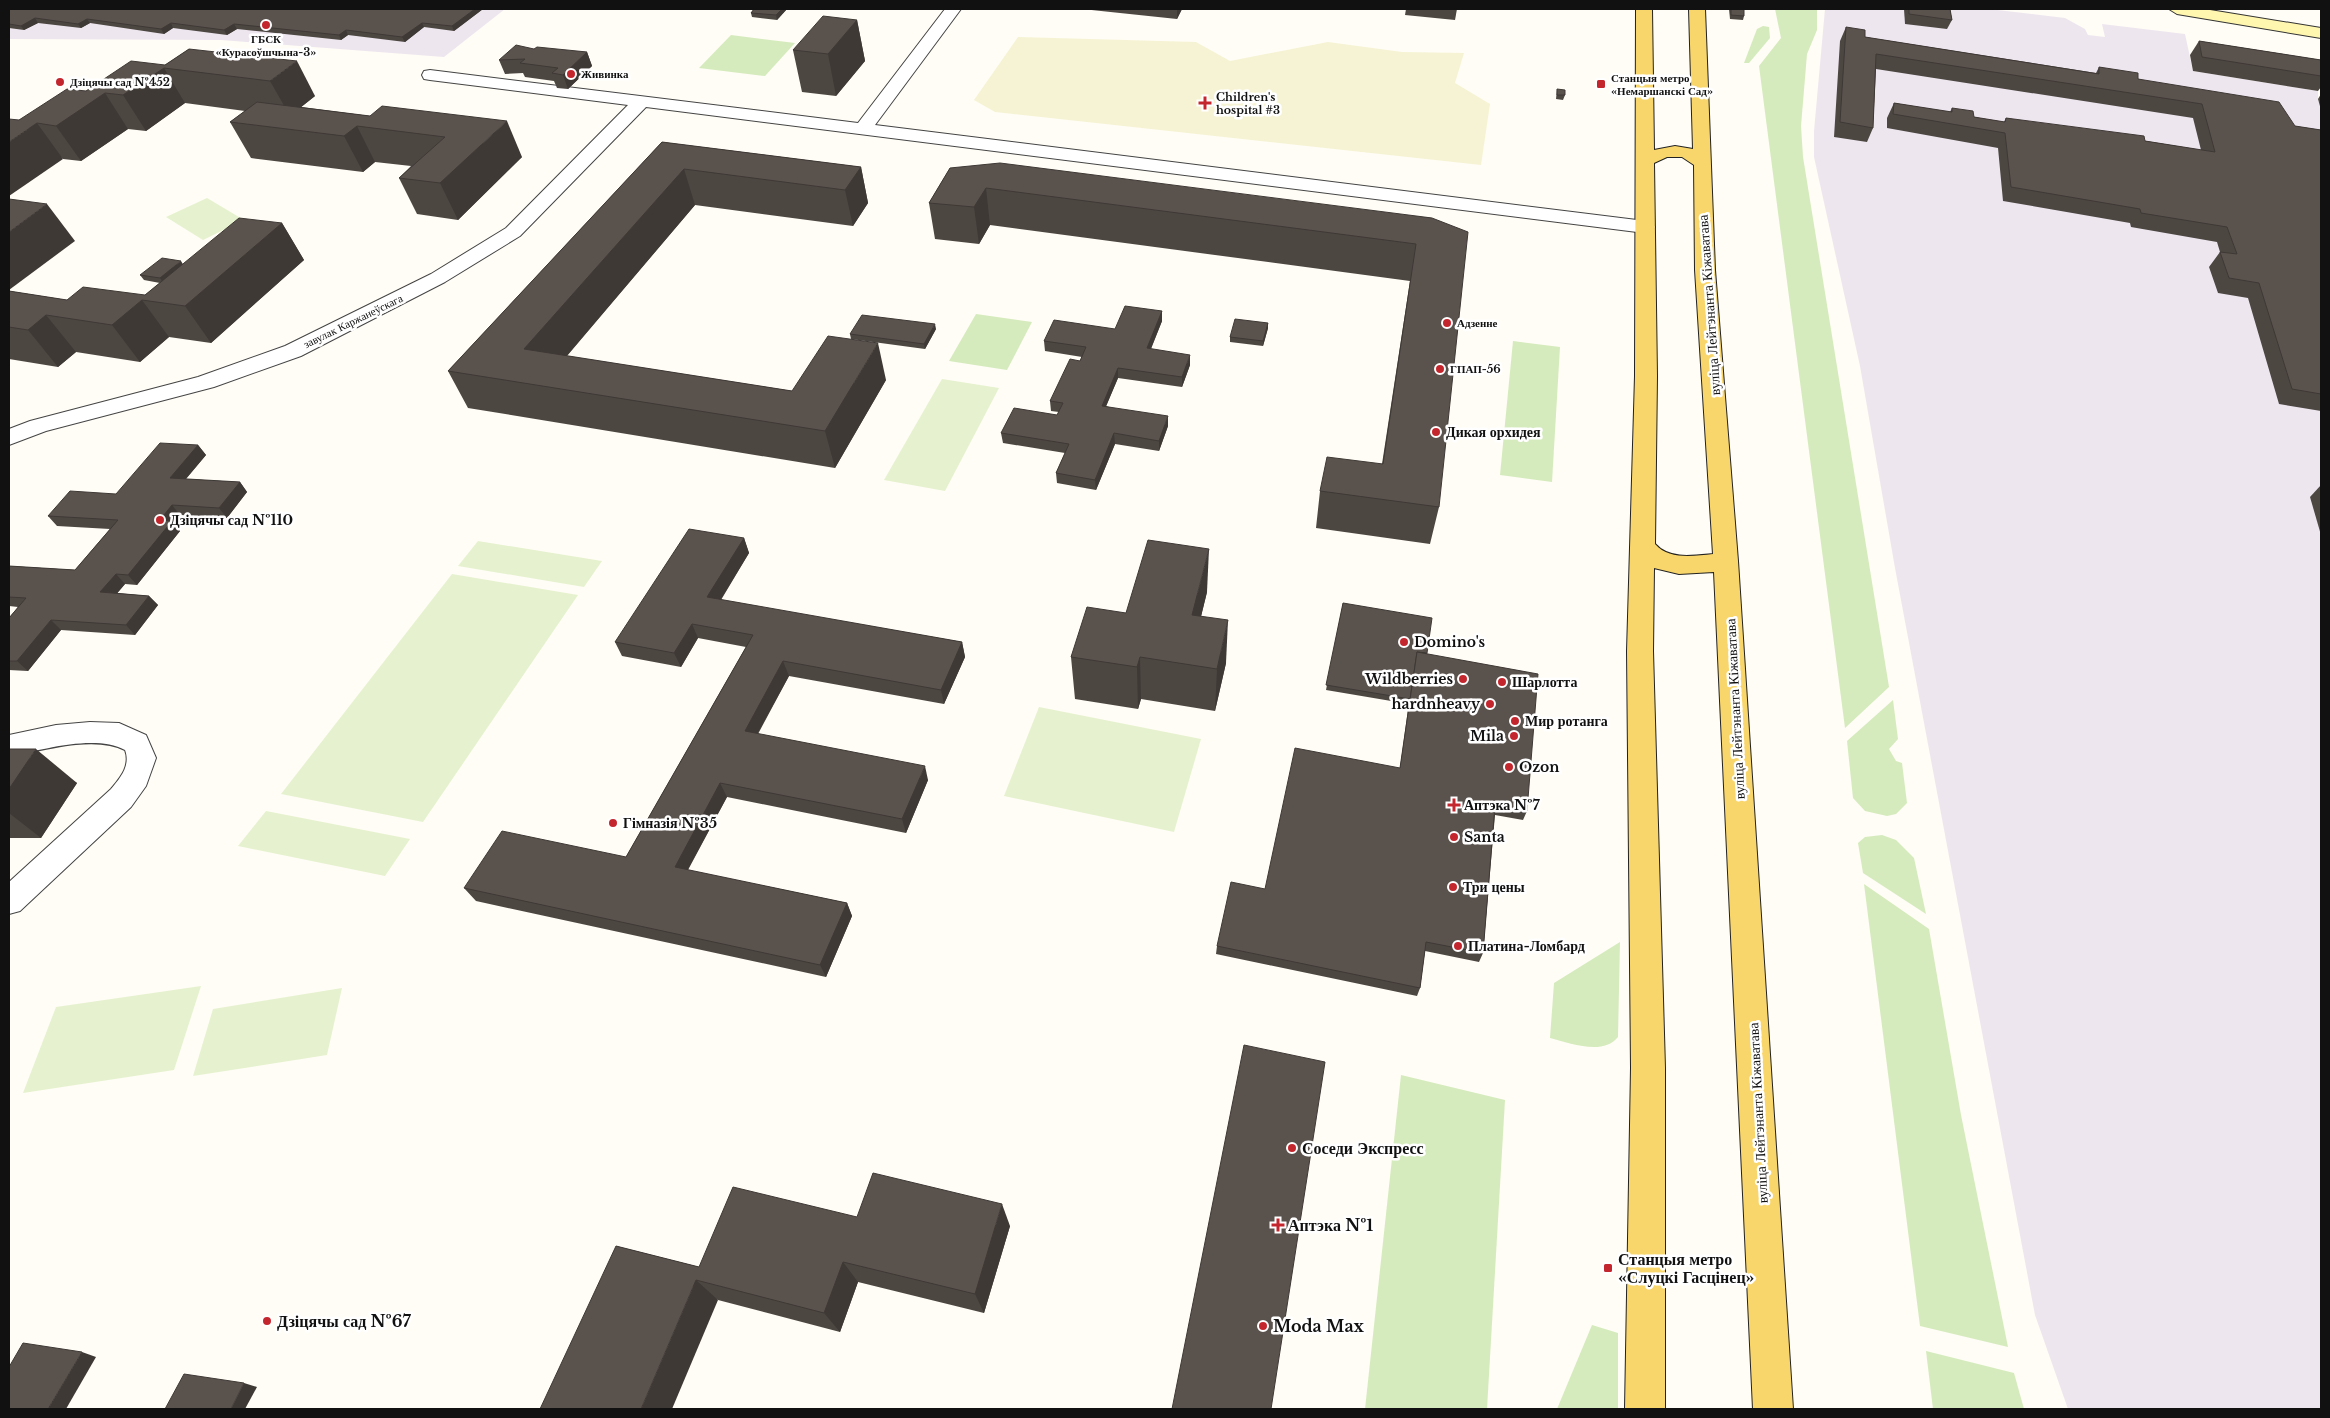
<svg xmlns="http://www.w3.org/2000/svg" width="2330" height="1418" viewBox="0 0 2330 1418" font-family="'Libre Baskerville',serif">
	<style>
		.industrial { fill: #eee6ef }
		.farmland { fill: #f6f3d4 }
		.green { fill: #d5ebbd }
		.pitch { fill: #e6f2cf }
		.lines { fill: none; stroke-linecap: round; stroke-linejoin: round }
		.minor-casing { stroke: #444; stroke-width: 2 }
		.secondary-casing { stroke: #333; stroke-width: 2 }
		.primary-casing { stroke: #222; stroke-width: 2 }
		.minor { fill: #fff; fill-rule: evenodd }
		.secondary { fill: #fff6b0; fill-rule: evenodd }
		.primary { fill: #f9d66b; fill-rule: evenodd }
		.wall { fill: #4d4742 }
		.shaded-wall { fill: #3f3936 }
		.building { fill: #5a524d; stroke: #3f3936 }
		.poi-dot { fill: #c4262e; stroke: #fff; stroke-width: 2 }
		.labels { text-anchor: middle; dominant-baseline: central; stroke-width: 5; stroke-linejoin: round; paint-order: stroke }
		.far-poi-label { font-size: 11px; font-weight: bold; fill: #111; stroke: #fff; text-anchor: start }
		.far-street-label { font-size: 11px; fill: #111; stroke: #fff }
		.street-label { font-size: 14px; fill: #111; stroke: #fff }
		.poi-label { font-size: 14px; font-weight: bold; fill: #111; stroke: #fff; text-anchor: start }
		.near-poi-label { font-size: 16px; font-weight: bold; fill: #111; stroke: #fff; text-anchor: start }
	</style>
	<rect width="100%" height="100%" fill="#fffdf5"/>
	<g class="industrial">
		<polygon points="9,9 505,9 444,57 221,40 9,39"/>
		<polygon points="1825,9 1989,9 2065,18 2085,29 2088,35 2105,37 2102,24 2185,34 2193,71 2318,91 2318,99 2321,110 2321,1409 2068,1409 2035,1315 1895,568 1860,366 1814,157 1814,131"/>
	</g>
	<polygon class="farmland" points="1018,37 1196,42 1230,61 1328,42 1402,52 1464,53 1455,83 1490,104 1481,165 995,112 974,100"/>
	<g class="green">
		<polygon points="1775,9 1817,9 1817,30 1807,54 1801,126 1803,157 1889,687 1845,728 1759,66 1781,38"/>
		<polygon points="1763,26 1769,27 1770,38 1749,63 1744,63 1757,29"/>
		<polygon points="731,35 795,43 765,76 699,68"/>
		<polygon points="976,314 1032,322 1007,370 949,361"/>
		<polygon points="1513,341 1560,347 1552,482 1500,475"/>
		<polygon points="1893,700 1898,739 1889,749 1896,761 1902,763 1907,803 1896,814 1887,816 1865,811 1853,798 1847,741"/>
		<polygon points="1882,835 1896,840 1914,858 1926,914 1863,873 1858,843 1865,837"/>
		<polygon points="1864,884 1929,929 1961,1115 2008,1347 1920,1326"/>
		<path d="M1620,942L1618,1037C1603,1056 1570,1043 1550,1038L1554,983Z"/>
		<polygon points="1401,1075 1505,1100 1487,1409 1365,1409"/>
		<polygon points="1592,1325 1618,1333 1618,1409 1557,1409"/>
		<polygon points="1926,1351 2014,1373 2024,1409 1933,1409"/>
	</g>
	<g class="pitch">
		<polygon points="207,198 244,220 203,240 166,217"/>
		<polygon points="942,379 999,388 945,491 884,480"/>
		<polygon points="478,541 602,561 584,587 458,566"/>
		<polygon points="452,574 578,595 423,822 281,794"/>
		<polygon points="1039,707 1201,739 1174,832 1004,796"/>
		<polygon points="266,811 410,839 385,876 238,846"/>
		<polygon points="201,986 174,1070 23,1093 56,1007"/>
		<polygon points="342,988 327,1055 193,1076 213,1009"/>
	</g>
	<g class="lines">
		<defs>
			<g id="minor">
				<polygon points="945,9 961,9 875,125 1645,221 1652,223 1655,227 1652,231 1645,233 646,107 520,236 445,282 301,356 214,387 46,431 9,445 9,429 30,421 198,377 285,346 431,274 506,228 628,105 430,80 424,79 422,75 424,71 430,70 858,123"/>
				<path d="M90,722L119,723L146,735L156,758L146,786L131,807L20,911L9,914V882L111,789C120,778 131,766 125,750C95,734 41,750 9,757V735L56,725Z"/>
			</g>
			<polygon id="secondary" points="2169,9 2204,9 2321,28 2321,38 2177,14"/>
			<path id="primary" d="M1636,9H1652L1654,150L1675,146L1693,149L1689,9H1705L1715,270L1738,561L1793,1409H1753L1714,572L1679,574L1654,568L1653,651L1665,1068V1409H1625L1631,1068L1627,651L1635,376ZM1682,157L1694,165L1695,270L1713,554C1693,556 1669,560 1655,544L1657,376L1654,163L1667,157Z"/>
		</defs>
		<use href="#minor" class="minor-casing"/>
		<use href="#secondary" class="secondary-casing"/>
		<use href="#primary" class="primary-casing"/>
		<use href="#minor" class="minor"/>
		<use href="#secondary" class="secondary"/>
		<use href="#primary" class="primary"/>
	</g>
	<g class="wall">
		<polygon points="9,9 483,9 454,31 424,27 405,42 348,35 341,40 237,29 227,35 173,28 164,34 90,23 81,28 38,23 24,30 9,28"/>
		<polygon points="754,9 787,9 777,20 752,17 751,13"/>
		<polygon points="1082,9 1182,9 1177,19"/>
		<polygon points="1406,9 1457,9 1455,20 1405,15"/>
		<polygon points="1729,9 1744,9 1744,16 1743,20 1730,19"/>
		<polygon points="1904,9 1950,9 1952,20 1947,29 1905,24"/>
		<polygon points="857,20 865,61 836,96 802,92 793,50"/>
		<polygon points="1846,27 1865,37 2096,73 2099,67 2295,126 2321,130 2321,411 2279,404 2248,298 2218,293 2209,267 2220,252 2217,242 2131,227 2130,223 2003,201 1998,148 1887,128 1887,118 1894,103 1950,112 1952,108 1974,117 2004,122 2006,118 2201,150 2193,118 1876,69 1873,128 1867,142 1834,137 1840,41"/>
		<polygon points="2199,41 2321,60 2321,87 2318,91 2193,71 2190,55"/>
		<polygon points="189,49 315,96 301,107 370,116 522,157 458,220 417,214 399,178 411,166 375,162 363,172 251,158 230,122 245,111 185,103 146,131 128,129 81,161 63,159 19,120 86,91 165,65"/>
		<polygon points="534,49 587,52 592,66 568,89 557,88 554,81 525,77 523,73 505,74 499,60"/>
		<polygon points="1557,89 1565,95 1563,100 1556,99"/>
		<polygon points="2321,94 2321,110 2318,99"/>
		<polygon points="662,142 861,167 868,203 853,226 695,205 567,356 792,391 886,380 835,468 468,408 448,371"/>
		<polygon points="950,168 1432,218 1439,507 1430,544 1316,528 1320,491 1382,464 1410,281 990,225 979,244 935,239 929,203"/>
		<polygon points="282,223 304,260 211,343 169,337 140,362 76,352 58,367 9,359 9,291 67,300 145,295 160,283 144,280 140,275 183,264"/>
		<polygon points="1162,311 1162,321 1151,349 1190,365 1182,387 1118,378 1106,406 1168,426 1159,451 1115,444 1096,490 1057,483 1056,473 1065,453 1003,443 1001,433 1057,415 1059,412 1051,411 1050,401 1080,361 1082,357 1045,351 1044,341 1115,329"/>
		<polygon points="1268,323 1268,328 1263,346 1230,342 1230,337"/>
		<polygon points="936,329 925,349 851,339 850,334"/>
		<polygon points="198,445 206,455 186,479 240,482 247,492 227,518 180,515 174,523 180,531 137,585 125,584 117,593 149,596 158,605 135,635 61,630 28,671 9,670 9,618 18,607 9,606 9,566 75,570 110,529 57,526 48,516 116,494"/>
		<polygon points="2321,485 2321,535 2310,497"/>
		<polygon points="744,538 749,553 721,600 962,642 965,657 944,704 789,676 758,734 928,780 906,833 727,797 688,870 847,903 852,916 826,977 476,901 464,888 626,857 746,647 698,638 681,667 622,656 615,642"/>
		<polygon points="1207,592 1201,616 1226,663 1215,711 1141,699 1138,709 1075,699 1071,657 1126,613"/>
		<polygon points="1343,603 1427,653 1527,811 1523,820 1495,815 1483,953 1479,962 1425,951 1420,988 1417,996 1216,954 1217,946 1265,889 1400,768 1409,702 1409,704 1326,690"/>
		<polygon points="9,749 77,783 41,838 9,838"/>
		<polygon points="857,1217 1010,1226 984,1313 858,1282 840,1332 718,1300 616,1246 699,1267"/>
	</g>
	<g class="shaded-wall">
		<polygon points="475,9 483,9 454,31 452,26"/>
		<polygon points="782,9 787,9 777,20 776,15"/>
		<polygon points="1177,9 1182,9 1177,19"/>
		<polygon points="35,18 38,23 24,30 21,26"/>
		<polygon points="87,19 90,23 81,28 78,24"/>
		<polygon points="857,20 865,61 836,96 828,54"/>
		<polygon points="171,23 173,28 164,34 161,29"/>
		<polygon points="422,23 424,27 405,42 402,37"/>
		<polygon points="234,24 237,29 227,35 224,30"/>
		<polygon points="346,30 348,35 341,40 339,35"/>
		<polygon points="587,52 592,66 568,89 563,75"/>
		<polygon points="297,61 315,96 290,116 270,81"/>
		<polygon points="164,68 185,103 146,131 123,95"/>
		<polygon points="105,93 128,129 81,161 56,126"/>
		<polygon points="507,121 522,157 458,220 440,183"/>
		<polygon points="37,123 63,159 9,196 9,142"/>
		<polygon points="357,126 375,162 363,172 344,136"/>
		<polygon points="861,167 868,203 853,226 845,190"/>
		<polygon points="684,169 695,205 541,386 524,349"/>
		<polygon points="986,188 990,225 979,244 974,207"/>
		<polygon points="47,204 75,241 9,290 9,232"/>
		<polygon points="282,223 304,260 211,343 185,306"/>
		<polygon points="181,261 184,266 163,283 160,278"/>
		<polygon points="142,300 169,337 140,362 112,325"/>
		<polygon points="1162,311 1162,321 1147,358 1147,348"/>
		<polygon points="46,315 76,352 58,367 28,330"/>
		<polygon points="1268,323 1268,328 1263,346 1263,341"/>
		<polygon points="935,324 936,329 925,349 924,344"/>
		<polygon points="878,343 886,380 835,468 825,431"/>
		<polygon points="1190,355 1190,365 1182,387 1182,377"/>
		<polygon points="1118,368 1118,378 1102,416 1102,406"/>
		<polygon points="1168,416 1168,426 1159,451 1159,441"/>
		<polygon points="1114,433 1115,444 1096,490 1095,480"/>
		<polygon points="198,445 206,455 178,488 170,478"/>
		<polygon points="240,482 247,492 227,518 219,508"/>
		<polygon points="172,505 180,515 174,523 180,531 137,585 128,575 160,520"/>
		<polygon points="744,538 749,553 713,612 707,597"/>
		<polygon points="1209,549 1207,592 1191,658 1192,615"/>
		<polygon points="116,574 125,584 110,602 100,592"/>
		<polygon points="149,596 158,605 135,635 126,625"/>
		<polygon points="51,620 61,630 28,671 17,661"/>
		<polygon points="1228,620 1226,663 1215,711 1217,669"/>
		<polygon points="692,624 698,638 681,667 674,653"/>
		<polygon points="962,642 965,657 944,704 941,690"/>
		<polygon points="1140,657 1141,699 1138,709 1137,667"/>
		<polygon points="783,661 789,676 751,745 745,731"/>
		<polygon points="36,749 77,783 41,838 9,813 9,789"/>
		<polygon points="925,766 928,780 906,833 902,819"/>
		<polygon points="720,783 727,797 682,880 675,867"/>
		<polygon points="847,903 852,916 826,977 820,965"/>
		<polygon points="1002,1204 1010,1226 984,1313 975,1294"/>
		<polygon points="843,1262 858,1282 840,1332 824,1313"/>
		<polygon points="696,1280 718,1300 672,1409 641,1409"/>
		<polygon points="82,1352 96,1357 66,1409 48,1409"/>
		<polygon points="244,1383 257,1387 245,1409 231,1409"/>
	</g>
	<g class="building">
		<polygon points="9,9 475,9 452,26 422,23 402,37 346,30 339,35 234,24 224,30 171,23 161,29 87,19 78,24 35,18 21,26 9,24"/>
		<polygon points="754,9 782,9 776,15 751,13"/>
		<polygon points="1731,9 1744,9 1744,16 1731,15"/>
		<polygon points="1909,9 1950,9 1952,20 1909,14"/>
		<polygon points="823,16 857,20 828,54 793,50"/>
		<polygon points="1846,27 1865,30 1865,37 2099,74 2099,67 2138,73 2138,79 2279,102 2295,126 2321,130 2321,394 2292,389 2259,283 2229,278 2220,252 2237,254 2227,227 2141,213 2140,209 2011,187 2005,133 1893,114 1894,103 1952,112 1952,108 1973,111 1974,117 2005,122 2006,118 2144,136 2145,141 2215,152 2202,104 1876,54 1873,128 1840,122"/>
		<polygon points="2199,41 2321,60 2321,76 2202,57"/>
		<polygon points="516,45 534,49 537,47 587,52 563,75 552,73 558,68 520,63 525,59 499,60"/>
		<polygon points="189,49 297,61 270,81 164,68 123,95 105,93 56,126 37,123 9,142 9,119 19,120 67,89 86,91 131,61 165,65"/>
		<polygon points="1557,89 1565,90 1565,95 1557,95"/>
		<polygon points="257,102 370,116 382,106 507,121 440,183 399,178 445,137 357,126 344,136 230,122"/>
		<polygon points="662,142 861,167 845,190 684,169 524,349 792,391 828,336 878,343 825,431 448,371"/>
		<polygon points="1000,163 1432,218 1468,232 1439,507 1320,491 1327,457 1383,464 1416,244 986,188 974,207 929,203 950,168"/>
		<polygon points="9,199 47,204 9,232"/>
		<polygon points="239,218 282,223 185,306 142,300 112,325 46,315 28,330 9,327 9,291 67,300 83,287 145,295"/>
		<polygon points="162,258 181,261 160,278 140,275"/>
		<polygon points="1125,306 1162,311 1147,348 1190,355 1182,377 1118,368 1102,406 1168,416 1159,441 1114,433 1095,480 1056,473 1069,444 1001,433 1014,408 1057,415 1063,403 1050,401 1070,359 1080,361 1086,347 1044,341 1054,320 1115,329"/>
		<polygon points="862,315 935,324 924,344 850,334"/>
		<polygon points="1235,319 1268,323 1263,341 1230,337"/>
		<polygon points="160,443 198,445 170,478 240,482 219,508 172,505 160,520 172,521 128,575 116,574 100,592 149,596 126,625 51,620 17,661 9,661 9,618 26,598 9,597 9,566 75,570 118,520 48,516 70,491 116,494"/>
		<polygon points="689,529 744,538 707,597 962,642 941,690 783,661 745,731 925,766 902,819 720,783 675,867 847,903 820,965 464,888 502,831 626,857 753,635 692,624 674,653 615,642"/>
		<polygon points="1148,540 1209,549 1192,615 1228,620 1217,669 1140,657 1137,667 1071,657 1087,607 1126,613"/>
		<polygon points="1343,603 1432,618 1427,653 1417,652 1410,699 1326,685"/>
		<polygon points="1417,652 1538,674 1527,811 1495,805 1483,953 1426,942 1420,988 1217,946 1231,882 1265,889 1295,748 1400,768"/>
		<polygon points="9,749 36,749 9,789"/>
		<polygon points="1244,1045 1325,1062 1271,1409 1172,1409"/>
		<polygon points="873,1173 1002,1204 975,1294 843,1262 824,1313 696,1280 641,1409 540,1409 616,1246 699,1267 733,1187 857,1217"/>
		<polygon points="23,1343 82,1352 48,1409 9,1409 9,1367"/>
		<polygon points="184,1374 244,1383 231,1409 165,1409"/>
	</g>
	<g class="poi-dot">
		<circle cx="266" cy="25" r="5"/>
		<circle cx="571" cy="74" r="5"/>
		<circle cx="60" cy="82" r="5"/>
		<rect x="1596" y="79" width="10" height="10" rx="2.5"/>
		<path d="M1202.5 95.5h5v5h5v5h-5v5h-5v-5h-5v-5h5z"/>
		<circle cx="1447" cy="323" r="5"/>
		<circle cx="1440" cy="369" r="5"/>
		<circle cx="1436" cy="432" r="5"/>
		<circle cx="160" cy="520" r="5"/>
		<circle cx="1404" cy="642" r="5"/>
		<circle cx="1463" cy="679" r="5"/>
		<circle cx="1502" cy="682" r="5"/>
		<circle cx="1490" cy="704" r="5"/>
		<circle cx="1515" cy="721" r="5"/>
		<circle cx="1514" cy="736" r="5"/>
		<circle cx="1509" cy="767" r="5"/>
		<path d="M1451.5 797.5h5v5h5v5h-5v5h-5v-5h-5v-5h5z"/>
		<circle cx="613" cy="823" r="5"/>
		<circle cx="1454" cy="837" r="5"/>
		<circle cx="1453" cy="887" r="5"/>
		<circle cx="1458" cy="946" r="5"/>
		<circle cx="1292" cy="1148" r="5"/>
		<path d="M1275.5 1217.5h5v5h5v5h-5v5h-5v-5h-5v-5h5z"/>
		<rect x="1603" y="1263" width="10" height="10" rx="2.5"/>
		<circle cx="267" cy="1321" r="5"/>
		<circle cx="1263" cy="1326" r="5"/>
	</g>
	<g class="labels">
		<g class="far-poi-label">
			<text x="266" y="39" text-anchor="middle">ГБСК<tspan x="266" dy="13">«Курасоўшчына-3»</tspan></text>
			<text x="581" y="74">Живинка</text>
			<text x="1611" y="78">Станцыя метро<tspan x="1611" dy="13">«Немаршанскі Сад»</tspan></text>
			<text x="70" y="82">Дзіцячы сад №452</text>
			<text x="1216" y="97">Children's<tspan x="1216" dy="13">hospital #3</tspan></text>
			<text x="1457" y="323">Адзенне</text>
			<text x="1450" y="369">ГПАП-56</text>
		</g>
		<g class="far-street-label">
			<text transform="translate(353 321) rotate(-26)">завулак Каржанеўскага</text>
		</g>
		<g class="street-label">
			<text transform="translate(1709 305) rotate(-94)">вуліца Лейтэнанта Кіжаватава</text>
			<text transform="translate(1735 709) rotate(-93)">вуліца Лейтэнанта Кіжаватава</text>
			<text transform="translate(1758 1113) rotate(-93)">вуліца Лейтэнанта Кіжаватава</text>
		</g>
		<g class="poi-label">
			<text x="1446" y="432">Дикая орхидея</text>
			<text x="170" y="520">Дзіцячы сад №110</text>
			<text x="1414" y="642">Domino's</text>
			<text x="1453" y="679" text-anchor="end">Wildberries</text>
			<text x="1512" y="682">Шарлотта</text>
			<text x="1480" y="704" text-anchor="end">hardnheavy</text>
			<text x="1525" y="721">Мир ротанга</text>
			<text x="1504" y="736" text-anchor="end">Mila</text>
			<text x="1519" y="767">Ozon</text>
			<text x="1464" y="805">Аптэка №7</text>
			<text x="623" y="823">Гімназія №35</text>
			<text x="1464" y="837">Santa</text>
			<text x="1463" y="887">Три цены</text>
			<text x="1468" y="946">Платина-Ломбард</text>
		</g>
		<g class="near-poi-label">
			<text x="1302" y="1148">Соседи Экспресс</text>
			<text x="1288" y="1225">Аптэка №1</text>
			<text x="1618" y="1259">Станцыя метро<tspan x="1618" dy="18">«Слуцкі Гасцінец»</tspan></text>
			<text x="277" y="1321">Дзіцячы сад №67</text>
			<text x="1273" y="1326">Moda Max</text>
		</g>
	</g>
	<rect width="2330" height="1418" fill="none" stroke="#111111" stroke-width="20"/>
</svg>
